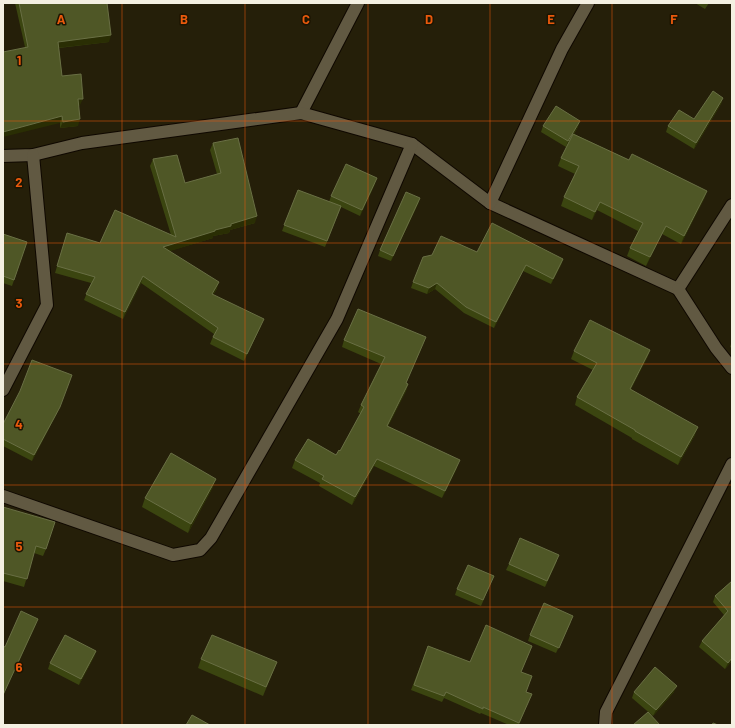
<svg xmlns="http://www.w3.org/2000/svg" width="735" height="728" viewBox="0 0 735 728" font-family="Barlow,sans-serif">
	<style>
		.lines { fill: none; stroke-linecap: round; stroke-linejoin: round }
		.minor-casing { stroke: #0f0800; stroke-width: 14 }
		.minor { stroke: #615942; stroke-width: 12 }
		.wall { fill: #3b4510 }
		.shaded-wall { fill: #2a2e04 }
		.building { fill: #4f5726; stroke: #696f44 }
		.grid { fill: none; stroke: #e8590c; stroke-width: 1; stroke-opacity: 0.55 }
		.grid-label { font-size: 13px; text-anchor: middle; font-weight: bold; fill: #e8590c; stroke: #1c1502; stroke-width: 3; stroke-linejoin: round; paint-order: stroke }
	</style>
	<rect width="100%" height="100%" fill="#251f09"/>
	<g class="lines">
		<defs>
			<g id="minor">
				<polyline points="301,113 358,3"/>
				<polyline points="3,156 33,155 82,143 301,113 412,144 490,203 678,289 732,205"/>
				<polyline points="490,203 562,49 588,3"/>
				<polyline points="678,289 716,348 732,368"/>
				<polyline points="3,390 47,305 33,155"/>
				<polyline points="3,496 173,555 200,550 211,538 337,319 412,144"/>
				<polyline points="605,725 606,712 732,464"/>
			</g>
		</defs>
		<use href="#minor" class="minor-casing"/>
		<use href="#minor" class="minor"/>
	</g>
	<g class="wall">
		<polygon points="15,3 107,3 109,42 59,48 62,76 80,105 78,106 78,126 60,128 60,123 25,47"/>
		<polygon points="695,3 709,3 705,9"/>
		<polygon points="723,98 721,104 694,149 666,132 668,126 694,119"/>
		<polygon points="543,126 578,127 574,134 629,160 707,191 704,199 681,244 662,234 646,266 627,256 630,248 638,231 597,210 592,220 561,206 564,197 575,174 558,166 561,158 569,142 566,147 541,132"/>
		<polygon points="213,143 255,223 230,230 229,233 213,236 213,238 169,251 217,289 213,295 261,326 244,361 210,344 214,334 141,283 123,319 84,300 91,283 55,273 67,233 100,243 171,235 150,166 153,159 185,183 217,174 210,150"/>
		<polygon points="375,184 360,216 341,207 325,247 282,231 298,190 329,202 331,196"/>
		<polygon points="420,198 418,204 391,261 378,256 380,250"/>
		<polygon points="3,234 27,242 12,286 3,283"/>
		<polygon points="477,252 563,259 561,265 551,284 523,271 494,328 464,313 435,289 427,294 411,288 413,282"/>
		<polygon points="426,337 406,383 408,384 406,391 388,426 457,468 442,498 374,466 352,505 319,486 320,483 292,468 295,460 336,455 340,451 361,414 358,412 361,405 381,364 342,347 344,340"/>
		<polygon points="732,341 732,348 730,347"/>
		<polygon points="650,350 647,358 631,389 695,435 678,465 632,439 632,438 575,405 577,397 593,370 571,359 574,351"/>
		<polygon points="57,413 32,461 3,446 3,424"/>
		<polygon points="213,487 188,533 142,507 145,498"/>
		<polygon points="3,507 46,549 43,556 34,553 24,587 3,581"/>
		<polygon points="557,561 545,587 506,570 509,564"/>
		<polygon points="494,576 481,606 455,595 457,589"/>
		<polygon points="732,581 732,661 725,669 699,647 702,641 724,615 713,602 715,596"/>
		<polygon points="571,622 556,653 528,641 530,635"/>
		<polygon points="428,646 470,662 530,651 521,672 532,676 526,692 529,700 519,725 509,725 481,713 480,714 444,698 442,702 411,690"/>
		<polygon points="96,651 94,657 79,685 48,669 50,663"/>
		<polygon points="201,659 277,662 263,696 198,668"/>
		<polygon points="634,692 674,692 653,716 632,698"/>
	</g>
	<g class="shaded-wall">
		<polygon points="111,35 109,42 56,48 58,42"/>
		<polygon points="723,98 721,104 694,149 696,143"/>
		<polygon points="78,99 83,99 80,105 75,106"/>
		<polygon points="62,116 60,123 3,137 3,132"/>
		<polygon points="80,119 78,126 60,128 63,122"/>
		<polygon points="580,121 578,127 566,147 568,141"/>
		<polygon points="377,178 375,184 360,216 362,210"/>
		<polygon points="707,191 704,199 681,244 684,236"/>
		<polygon points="420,198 418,204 391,261 393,256"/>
		<polygon points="600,202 597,210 592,220 595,212"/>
		<polygon points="257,216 255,223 230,230 229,233 213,236 213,238 161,254 163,247 215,230 231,224"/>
		<polygon points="666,226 646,266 650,257"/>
		<polygon points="563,259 561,265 551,284 553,279"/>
		<polygon points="526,265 523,271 494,328 496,322"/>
		<polygon points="143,276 141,283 123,319 125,312"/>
		<polygon points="219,282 217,289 209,301 212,294"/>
		<polygon points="437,283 435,289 427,294 429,288"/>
		<polygon points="264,319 261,326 244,361 247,354"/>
		<polygon points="426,337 423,345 403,390 406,383"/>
		<polygon points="650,350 647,358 627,396 630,389"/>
		<polygon points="72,375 57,413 32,461 34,455"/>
		<polygon points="408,384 406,391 385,433 387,426"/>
		<polygon points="698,427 695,435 678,465 681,457"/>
		<polygon points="377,459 374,466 352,505 355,497"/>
		<polygon points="460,460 457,468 442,498 445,491"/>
		<polygon points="216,479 213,487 188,533 191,524"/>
		<polygon points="38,619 36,625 3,696 3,695"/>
		<polygon points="96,651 94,657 79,685 81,679"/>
		<polygon points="732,658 732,661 725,669 728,663"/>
		<polygon points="677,686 674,692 653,716 656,710"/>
	</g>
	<g class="building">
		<polygon points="19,3 107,3 111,35 58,42 62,76 81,74 83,99 78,99 80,119 63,122 62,116 3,132 3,52 28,47"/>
		<polygon points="713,91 723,98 696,143 668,126 679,110 694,119"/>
		<polygon points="556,106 580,121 568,141 543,126"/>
		<polygon points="573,134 629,160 632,154 707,191 684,236 666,226 650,257 630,248 643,223 600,202 595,212 564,197 579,166 561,158"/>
		<polygon points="238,138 257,216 231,224 231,226 215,230 215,231 163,247 219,282 212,294 264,319 247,354 213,337 218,328 143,276 125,312 86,294 95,277 57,266 67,233 100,243 115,210 176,237 153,159 177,155 185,183 221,173 213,143"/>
		<polygon points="346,164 377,178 362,210 331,196"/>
		<polygon points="298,190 341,206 327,241 284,225"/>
		<polygon points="406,192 420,198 393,256 380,250"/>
		<polygon points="492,223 563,259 553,279 526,265 496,322 466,307 437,283 429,288 413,282 423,257 432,255 441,236 477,252"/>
		<polygon points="3,234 27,242 14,280 3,276"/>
		<polygon points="358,309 426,337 406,383 408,384 387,426 460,460 445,491 377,459 355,497 322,479 324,476 295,460 308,439 336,455 339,450 340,451 364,407 361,405 385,357 344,340"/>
		<polygon points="590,320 650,350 630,389 698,427 681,457 635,431 635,430 577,397 597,363 574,351"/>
		<polygon points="32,360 72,375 60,407 34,455 3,439 3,424 20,391"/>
		<polygon points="171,453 216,479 191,524 145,498"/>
		<polygon points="3,507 55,522 46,549 36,546 27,579 3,573"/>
		<polygon points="520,538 559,555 547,581 509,564"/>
		<polygon points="468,565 494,576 483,600 457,589"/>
		<polygon points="732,581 732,658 728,663 702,641 728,611 715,596"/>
		<polygon points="544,603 573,616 559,648 530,635"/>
		<polygon points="21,611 38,619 3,695 3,646 5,647"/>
		<polygon points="486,625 532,646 521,672 532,676 526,692 532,694 519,723 483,707 483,709 446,692 444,696 414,685 428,646 470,662"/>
		<polygon points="65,635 96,651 81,679 50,663"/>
		<polygon points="212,635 277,662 266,687 201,659"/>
		<polygon points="655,667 677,686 656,710 634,692"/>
		<polygon points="648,712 660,725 633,725"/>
		<polygon points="192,715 210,725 186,725"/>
		<polygon points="713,723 718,725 712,725"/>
	</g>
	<path class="grid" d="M122,3V725M245,3V725M368,3V725M490,3V725M612,3V725M3,121H732M3,243H732M3,364H732M3,485H732M3,607H732"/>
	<g class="grid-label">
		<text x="61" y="24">A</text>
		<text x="184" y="24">B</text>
		<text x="306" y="24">C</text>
		<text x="429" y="24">D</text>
		<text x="551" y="24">E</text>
		<text x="674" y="24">F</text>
		<text x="19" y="65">1</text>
		<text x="19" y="187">2</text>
		<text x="19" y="308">3</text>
		<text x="19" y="429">4</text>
		<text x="19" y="551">5</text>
		<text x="19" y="672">6</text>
	</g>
	<rect width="735" height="728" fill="none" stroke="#f4f0e2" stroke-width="8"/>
</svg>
